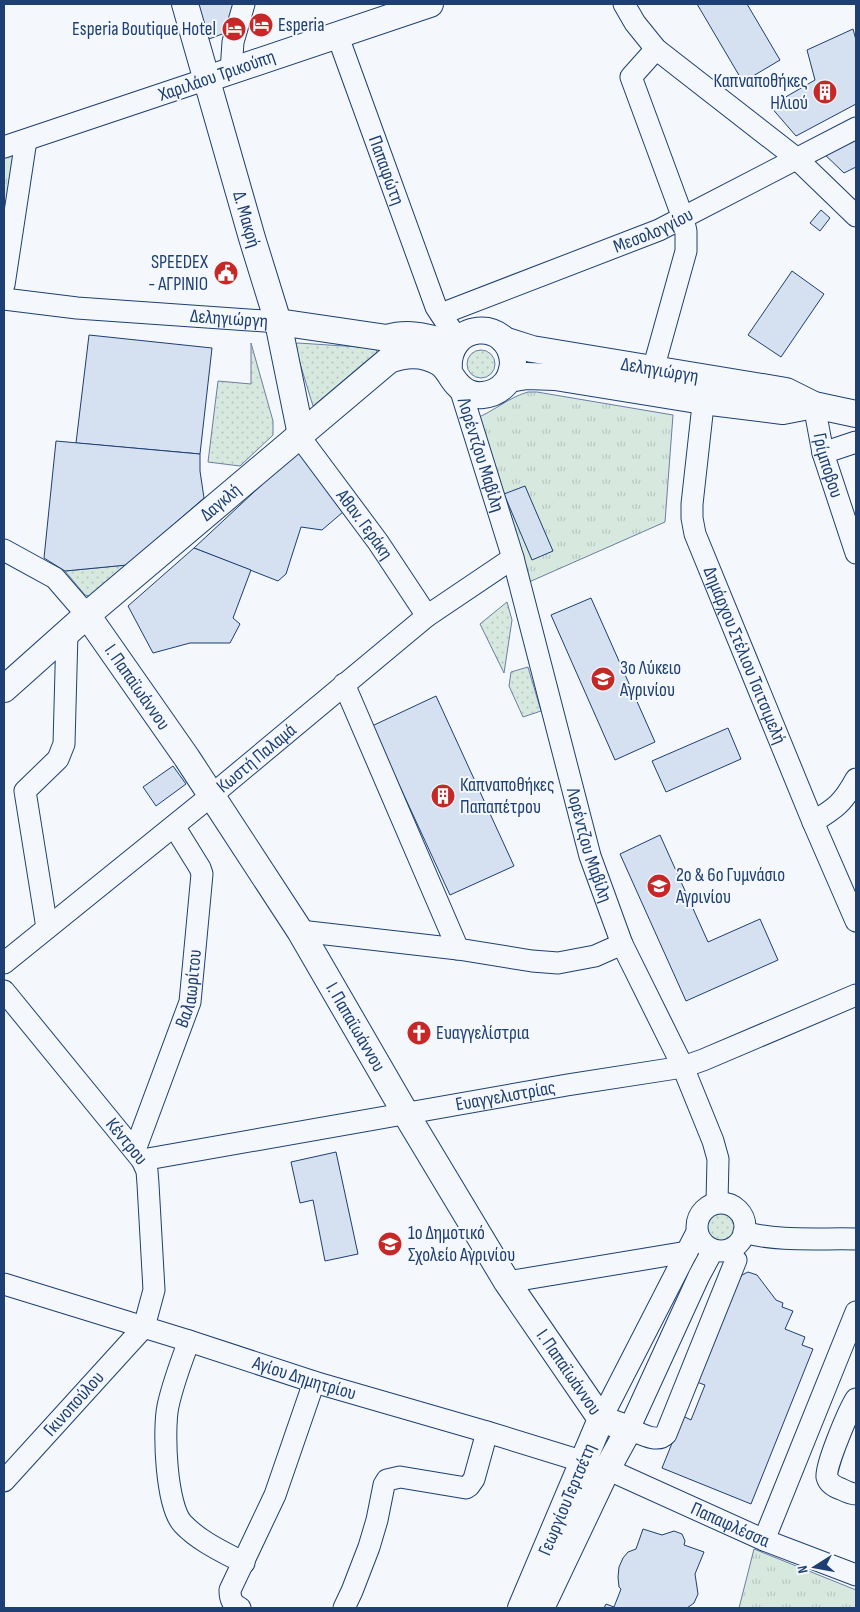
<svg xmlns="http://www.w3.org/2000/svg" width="860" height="1612" viewBox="0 0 860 1612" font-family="'Sofia Sans Condensed',sans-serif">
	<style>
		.grass { fill: url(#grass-dots); stroke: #687fa3 }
		.park { fill: url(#park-tufts); stroke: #687fa3 }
		.building { fill: #d5e0f0; stroke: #1d3f73 }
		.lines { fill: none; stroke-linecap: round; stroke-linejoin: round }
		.minor-casing { stroke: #1d3f73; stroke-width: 23 }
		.major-casing { stroke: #1d3f73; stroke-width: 28 }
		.minor { stroke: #f4f7fb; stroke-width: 21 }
		.major { stroke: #f4f7fb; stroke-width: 26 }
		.labels { text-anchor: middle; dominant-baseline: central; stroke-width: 4; stroke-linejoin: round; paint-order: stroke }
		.poi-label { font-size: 19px; fill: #1d3f73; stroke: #f4f7fb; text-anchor: start }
		.street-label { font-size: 19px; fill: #1d3f73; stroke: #f4f7fb }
	</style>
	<defs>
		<pattern id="grass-dots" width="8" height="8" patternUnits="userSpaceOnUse" patternTransform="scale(1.25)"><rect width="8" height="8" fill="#d7e8df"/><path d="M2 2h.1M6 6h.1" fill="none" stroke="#b8c8c3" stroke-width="1.8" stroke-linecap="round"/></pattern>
		<pattern id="park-tufts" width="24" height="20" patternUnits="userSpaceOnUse" patternTransform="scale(1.25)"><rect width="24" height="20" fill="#d7e8df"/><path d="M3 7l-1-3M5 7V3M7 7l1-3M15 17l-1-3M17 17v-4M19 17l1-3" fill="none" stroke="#b8c8c3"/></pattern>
	</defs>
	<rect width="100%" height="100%" fill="#f4f7fb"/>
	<g class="grass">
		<polygon points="251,343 273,421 273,435 240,466 208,462 218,381 251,384"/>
		<polygon points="298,343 375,348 377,352 313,406 295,347 295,344"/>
		<circle cx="481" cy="364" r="14"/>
		<polygon points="127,565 89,596 85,595 65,571"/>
		<polygon points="507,602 512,620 504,673 480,624"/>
		<polygon points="528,667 541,711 523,717 509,686 511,672"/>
		<circle cx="720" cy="1227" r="19"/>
	</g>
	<g class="park">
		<polygon points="19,152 4,254 4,158"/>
		<path d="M528,392H537L673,415L665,522L529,582L479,417C495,410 510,397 528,392Z"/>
		<polygon points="754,1549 856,1590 856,1608 739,1608"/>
	</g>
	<g class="building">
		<polygon points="198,4 235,4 225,33 209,39"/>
		<polygon points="697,4 747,4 780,60 743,82"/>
		<polygon points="853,29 856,40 856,104 796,136 770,106 815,80 807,50"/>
		<polygon points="856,132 856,167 844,173 820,150"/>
		<polygon points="821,210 830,218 820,231 810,223"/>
		<polygon points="792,271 824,294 781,357 748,335"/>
		<polygon points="89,335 212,348 200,454 76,443"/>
		<polygon points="56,441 200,454 200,471 204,498 127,565 65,571 44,558"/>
		<polygon points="298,451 343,512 322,530 301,527 286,574 278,581 194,548"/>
		<polygon points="525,486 553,551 532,560 504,494"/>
		<polygon points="194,548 251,570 233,618 240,624 230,643 190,643 153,653 128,606"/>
		<polygon points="591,598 655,742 615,760 551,615"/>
		<polygon points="436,696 514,866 450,895 372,726"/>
		<polygon points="728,728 741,759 666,792 652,761"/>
		<polygon points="173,766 186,784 156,806 143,787"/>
		<polygon points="660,835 708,942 760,919 778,960 686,1001 620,854"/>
		<polygon points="336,1152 358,1254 325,1261 313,1200 300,1203 291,1162"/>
		<polygon points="748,1272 757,1275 776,1300 783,1303 782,1307 793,1311 785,1329 805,1337 802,1345 813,1349 751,1504 662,1468 683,1416 691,1420 705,1385 694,1381 737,1281 742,1275"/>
		<polygon points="643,1529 662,1535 674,1531 682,1534 685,1541 684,1545 704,1552 695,1574 698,1594 694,1603 687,1608 604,1608 606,1604 614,1607 621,1589 619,1587 618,1577 619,1567 623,1558 628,1552 636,1549"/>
	</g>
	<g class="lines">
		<defs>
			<g id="minor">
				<polyline points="624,4 635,23 656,49 796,158 856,216"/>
				<path id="s1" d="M337,34L436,307L458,340"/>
				<polyline points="231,71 233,42 244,4"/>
				<polyline points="4,147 207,79"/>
				<polyline points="4,285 26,140"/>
				<path id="s2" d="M4,299L77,308L278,322"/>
				<path id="s3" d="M441,314L659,230L856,128"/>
				<polyline points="649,384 686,251 686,231 683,218 631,77 656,49"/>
				<path id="s4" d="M705,387L692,504V518L695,534L813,822L856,921"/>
				<path id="s5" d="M460,388L513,558L590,856L622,944L683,1067L713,1141L718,1159L717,1202"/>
				<path id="s6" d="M814,405L823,453L856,553"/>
				<path id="s7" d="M301,435L305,444L378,542L427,616"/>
				<polyline points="823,453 856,442"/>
				<polyline points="4,550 55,578 87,615"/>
				<polyline points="344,684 458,949"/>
				<path d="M813,822C836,808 843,803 856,779"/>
				<polyline points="47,928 25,791 58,759 64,744 67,633"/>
				<polyline points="300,931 458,949 532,961 558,963 595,956 622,944"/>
				<path id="s8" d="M4,963L212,795L427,616L513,558"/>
				<path id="s9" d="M4,991L142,1160L147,1171L148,1184L154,1290L144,1327L4,1481"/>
				<path id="s10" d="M135,1150L190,1002L202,874L200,868L174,826"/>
				<path id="s11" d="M142,1160L567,1085L683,1067L703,1060L856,995"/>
				<circle cx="721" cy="1227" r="24"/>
				<path d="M744,1232C777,1242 822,1238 856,1239"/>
				<path d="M713,1250L699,1276L629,1429C640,1433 657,1444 666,1434L736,1260"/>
				<polyline points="507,1282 687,1252"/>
				<path id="s12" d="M4,1284L189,1341L314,1382L487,1432L607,1469L764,1540L856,1575"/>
				<path d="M189,1341C181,1362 173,1383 168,1406C163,1430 166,1507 183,1524C199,1541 223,1552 244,1563"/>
				<path d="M856,1399C849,1410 825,1466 827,1477C829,1484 835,1487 841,1489C847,1492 851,1494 856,1494"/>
				<polyline points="601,1419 697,1232"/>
				<polyline points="764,1540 856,1312"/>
				<path d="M240,1608C232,1604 230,1599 230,1590L275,1495L314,1382"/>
				<polyline points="344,1608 352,1591 369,1547 377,1520 384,1485 387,1480 400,1477 466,1488 469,1486 474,1479 487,1432"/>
			</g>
			<g id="major">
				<path id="s13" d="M185,4L252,238L278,322L301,435"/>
				<polyline points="207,79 430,4"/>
				<path d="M278,322L387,338C411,331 430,338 454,344"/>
				<path id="s14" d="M504,340L532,349L786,391L814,405L856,414"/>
				<polyline points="509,379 527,376 555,377 703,401 783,411 814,405"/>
				<path id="s15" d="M87,615L187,758L300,931L406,1114L507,1282L601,1419L629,1429L607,1469L541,1608"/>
				<path id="s16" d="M4,689L87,615L389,360C405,354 424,353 440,363C449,369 451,379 459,386C472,400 494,397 506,383C510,378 513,369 513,362C510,317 444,320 449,372"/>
				<path id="s17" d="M521,1608L601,1419"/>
			</g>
		</defs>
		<use href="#minor" class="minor-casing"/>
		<use href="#major" class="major-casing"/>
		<use href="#minor" class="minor"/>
		<use href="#major" class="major"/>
	</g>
	<defs>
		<symbol id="hotel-disc" viewBox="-11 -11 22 22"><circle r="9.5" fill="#c62828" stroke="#f4f7fb"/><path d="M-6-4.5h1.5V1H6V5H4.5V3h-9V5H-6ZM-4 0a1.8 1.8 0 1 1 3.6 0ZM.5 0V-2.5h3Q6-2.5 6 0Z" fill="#fff"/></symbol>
		<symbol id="building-disc" viewBox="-11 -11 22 22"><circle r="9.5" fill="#c62828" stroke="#f4f7fb"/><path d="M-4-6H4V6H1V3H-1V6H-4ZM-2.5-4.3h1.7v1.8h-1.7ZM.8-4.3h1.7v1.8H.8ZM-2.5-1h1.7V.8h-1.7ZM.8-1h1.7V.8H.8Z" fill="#fff"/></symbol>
		<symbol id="civic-disc" viewBox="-11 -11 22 22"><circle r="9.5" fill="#c62828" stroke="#f4f7fb"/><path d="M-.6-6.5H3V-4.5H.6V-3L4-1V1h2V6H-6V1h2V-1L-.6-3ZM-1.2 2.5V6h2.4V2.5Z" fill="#fff"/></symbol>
		<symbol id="school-disc" viewBox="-11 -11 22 22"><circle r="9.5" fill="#c62828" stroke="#f4f7fb"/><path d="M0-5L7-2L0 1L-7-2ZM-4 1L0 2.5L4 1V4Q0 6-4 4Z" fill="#fff"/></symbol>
		<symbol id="church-disc" viewBox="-11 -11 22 22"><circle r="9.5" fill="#c62828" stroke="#f4f7fb"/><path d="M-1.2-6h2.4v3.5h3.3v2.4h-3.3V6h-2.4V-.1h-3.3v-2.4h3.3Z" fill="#fff"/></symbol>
	</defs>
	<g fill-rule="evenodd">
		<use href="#hotel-disc" x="247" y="11" width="28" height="28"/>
		<use href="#hotel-disc" x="220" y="15" width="28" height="28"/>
		<use href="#building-disc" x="811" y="78" width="28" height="28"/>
		<use href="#civic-disc" x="212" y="259" width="28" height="28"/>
		<use href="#school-disc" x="589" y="665" width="28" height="28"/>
		<use href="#building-disc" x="429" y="782" width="28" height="28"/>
		<use href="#school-disc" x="645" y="872" width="28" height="28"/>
		<use href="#church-disc" x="405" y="1019" width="28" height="28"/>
		<use href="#school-disc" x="376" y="1230" width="28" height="28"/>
	</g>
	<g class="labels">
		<g class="poi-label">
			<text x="278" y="25">Esperia</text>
			<text x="216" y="29" text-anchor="end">Esperia Boutique Hotel</text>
			<text x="808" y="81" text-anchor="end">Καπναποθήκες<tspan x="808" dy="22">Ηλιού</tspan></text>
			<text x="208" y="262" text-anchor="end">SPEEDEX<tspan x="208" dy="22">- ΑΓΡΙΝΙΟ</tspan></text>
			<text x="620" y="668">3ο Λύκειο<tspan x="620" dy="22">Αγρινίου</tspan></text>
			<text x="460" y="785">Καπναποθήκες<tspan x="460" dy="22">Παπαπέτρου</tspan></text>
			<text x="676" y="875">2ο &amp; 6ο Γυμνάσιο<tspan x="676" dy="22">Αγρινίου</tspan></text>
			<text x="436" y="1033">Ευαγγελίστρια</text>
			<text x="408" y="1233">1ο Δημοτικό<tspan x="408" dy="22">Σχολείο Αγρινίου</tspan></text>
		</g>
		<g class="street-label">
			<text transform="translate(217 76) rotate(-19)">Χαριλάου Τρικούπη</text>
			<text stroke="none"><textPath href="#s1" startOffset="145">Παπαφώτη</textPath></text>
			<text stroke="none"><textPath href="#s13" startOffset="224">Δ. Μακρή</textPath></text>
			<text stroke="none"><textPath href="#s3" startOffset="228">Μεσολογγίου</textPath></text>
			<text stroke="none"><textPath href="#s2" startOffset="226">Δεληγιώργη</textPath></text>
			<text stroke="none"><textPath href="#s14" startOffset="159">Δεληγιώργη</textPath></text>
			<text stroke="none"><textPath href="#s5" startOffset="70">Λορέντζου Μαβίλη</textPath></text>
			<text stroke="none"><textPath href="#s6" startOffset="62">Γρίμποβου</textPath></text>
			<text stroke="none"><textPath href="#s16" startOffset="286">Δαγκλή</textPath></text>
			<text stroke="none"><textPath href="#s7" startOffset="110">Αθαν. Γεράκη</textPath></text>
			<text stroke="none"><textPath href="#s4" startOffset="279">Δημάρχου Στέλιου Τσιτσιμελή</textPath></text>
			<text stroke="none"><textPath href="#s15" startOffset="88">Ι. Παπαϊωάννου</textPath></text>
			<text stroke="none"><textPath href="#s8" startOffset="325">Κωστή Παλαμά</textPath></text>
			<text stroke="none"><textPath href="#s5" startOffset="475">Λορέντζου Μαβίλη</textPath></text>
			<text stroke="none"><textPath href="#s10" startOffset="171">Βαλαωρίτου</textPath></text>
			<text stroke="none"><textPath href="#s15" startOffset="492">Ι. Παπαϊωάννου</textPath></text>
			<text stroke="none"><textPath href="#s11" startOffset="369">Ευαγγελιστρίας</textPath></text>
			<text stroke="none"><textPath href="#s9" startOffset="194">Κέντρου</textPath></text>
			<text stroke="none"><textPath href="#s15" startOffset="898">Ι. Παπαϊωάννου</textPath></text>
			<text stroke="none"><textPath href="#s12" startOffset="315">Αγίου Δημητρίου</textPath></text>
			<text transform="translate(74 1404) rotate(-48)">Γκινοπούλου</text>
			<text stroke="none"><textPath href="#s17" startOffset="118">ΓεωργίουΤερτσέτη</textPath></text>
			<text stroke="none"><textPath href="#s12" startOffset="766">Παπαφλέσσα</textPath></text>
		</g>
	</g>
	<rect width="860" height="1612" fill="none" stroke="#1d3f73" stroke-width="10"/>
	<g transform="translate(815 1567) rotate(259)" stroke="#f4f7fb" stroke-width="4" paint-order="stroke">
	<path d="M0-4L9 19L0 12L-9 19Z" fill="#1d3f73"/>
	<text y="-8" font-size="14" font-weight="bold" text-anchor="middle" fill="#1d3f73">N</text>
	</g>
</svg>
